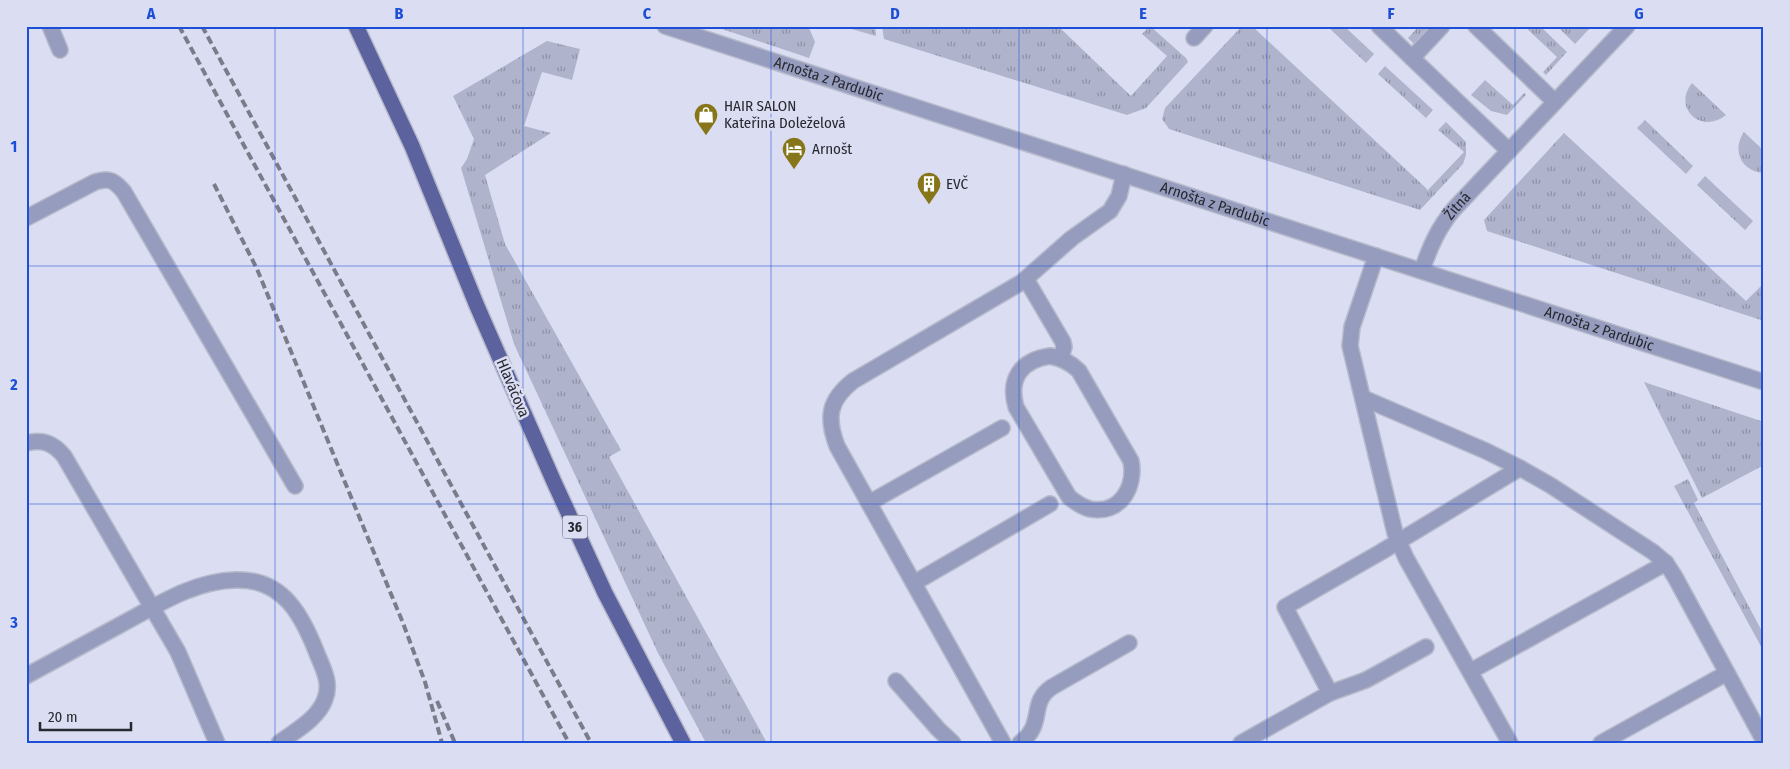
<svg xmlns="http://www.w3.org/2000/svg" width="1790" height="769" viewBox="0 0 1790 769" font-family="'Fira Sans Condensed',sans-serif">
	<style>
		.grass { fill: url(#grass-tufts) }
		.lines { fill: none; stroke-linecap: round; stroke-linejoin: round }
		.minor-casing { stroke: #b7bacb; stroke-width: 18 }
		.major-casing { stroke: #b7bacb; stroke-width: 18 }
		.minor { stroke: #969cbd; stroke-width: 15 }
		.major { stroke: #5b629d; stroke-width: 15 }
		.rail { stroke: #7a7c8a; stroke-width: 4; stroke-dasharray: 8 4; stroke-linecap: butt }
		.grid { fill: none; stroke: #1d4ed8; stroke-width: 1; stroke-opacity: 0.55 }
		.labels { text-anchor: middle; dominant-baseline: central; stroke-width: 5; stroke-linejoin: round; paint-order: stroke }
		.shield { fill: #dbdef2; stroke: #5d5f6a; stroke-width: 1 }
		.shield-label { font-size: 14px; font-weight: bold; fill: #272830 }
		.street-label { font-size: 15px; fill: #272830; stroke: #dbdef2 }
		.poi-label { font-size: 15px; fill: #272830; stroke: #dbdef2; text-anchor: start }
		.neatline { fill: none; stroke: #1d4ed8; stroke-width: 2 }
		.grid-label { font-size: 16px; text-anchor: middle; font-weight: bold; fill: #1d4ed8 }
	</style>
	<defs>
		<pattern id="grass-tufts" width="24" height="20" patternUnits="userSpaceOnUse" patternTransform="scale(1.25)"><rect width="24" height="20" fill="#afb4cc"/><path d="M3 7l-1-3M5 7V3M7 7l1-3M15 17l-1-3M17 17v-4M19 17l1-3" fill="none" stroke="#8e92a6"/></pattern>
	</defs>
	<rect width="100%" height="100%" fill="#dbdef2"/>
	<g class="grass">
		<polygon points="713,26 805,26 810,30 815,42 809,58"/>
		<polygon points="841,26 875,26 876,36"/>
		<polygon points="882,26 1058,26 1131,96 1167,56 1142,34 1150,26 1186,58 1188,62 1146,108 1127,115 884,39"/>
		<polygon points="1242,26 1252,26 1427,189 1427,191 1464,152 1438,130 1446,122 1466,142 1466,155 1463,164 1420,210 1169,129 1162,119 1165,108"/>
		<polygon points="1327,26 1344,26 1374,54 1366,63"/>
		<polygon points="1419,26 1430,26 1414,44 1408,38"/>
		<polygon points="1524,26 1540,26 1567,52 1546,75 1543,72 1557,57"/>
		<polygon points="1557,26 1592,26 1575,44"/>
		<polygon points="547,41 580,49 572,80 542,72 524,126 551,133 485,175 505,244 621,450 609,457 767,743 706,743 658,653 514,344 461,168 467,159 474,139 453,96"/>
		<polygon points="1385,66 1433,110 1426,118 1378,74"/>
		<polygon points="1485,80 1513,105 1524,93 1526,95 1507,115 1491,111 1471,95"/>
		<path d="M1692,83L1726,115C1701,135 1672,108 1692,83Z"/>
		<polygon points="1645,120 1693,166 1686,174 1637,128"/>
		<path d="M1744,132L1764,151V173C1742,172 1731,151 1744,132Z"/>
		<polygon points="1564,133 1746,301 1745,302 1764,283 1764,321 1487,231 1484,220"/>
		<polygon points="1705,176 1753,221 1745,230 1697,185"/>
		<polygon points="1644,382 1764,422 1764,465 1702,498"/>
		<polygon points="1688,479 1698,500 1694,503 1764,635 1764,652 1674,486"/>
	</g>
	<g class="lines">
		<defs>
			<g id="minor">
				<polyline points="50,26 60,50"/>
				<path id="s1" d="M665,26L1764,382"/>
				<polyline points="1379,26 1412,58"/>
				<polyline points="1442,26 1412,58 1509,151"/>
				<polyline points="1476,26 1555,102"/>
				<polyline points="1194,38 1205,26"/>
				<path d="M26,218L95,182C109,177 115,181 124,192L295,486"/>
				<polyline points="1376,256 1352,327 1350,346 1395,533 1406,558 1510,743"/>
				<path id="s2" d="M1422,270C1430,247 1438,228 1454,209L1627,26"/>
				<polyline points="1026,279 1063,342 1064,347 1061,358"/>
				<path d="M1050,356C1062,358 1070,362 1079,371L1131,461C1136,487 1120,515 1090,509C1082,507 1075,502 1069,497L1016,407C1008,379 1021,360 1050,356Z"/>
				<polyline points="1363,398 1486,451 1520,468"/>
				<path d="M26,443C43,439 53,443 64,456L178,652L217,743"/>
				<polyline points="869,503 1002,428"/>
				<polyline points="914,583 1050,504"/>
				<polyline points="1471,671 1666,563"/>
				<path d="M26,676C57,659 89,642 120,625C156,606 193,581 235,580C284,578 303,617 318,656C324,670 331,684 325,699C318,719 295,731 279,743"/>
				<polyline points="896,681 938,729 953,743"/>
				<polyline points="1330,693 1285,607 1381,552 1520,468 1550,485 1653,552 1666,563 1675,577 1763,739"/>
				<path d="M1003,743L837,446C826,417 829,400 853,381L1022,282L1072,238L1110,211L1119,196L1124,174"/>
				<path d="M1020,743C1046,724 1028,703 1052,687L1129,643"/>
				<polyline points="1241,743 1330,693 1366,680 1426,647"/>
				<polyline points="1601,743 1727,673"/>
			</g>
			<polyline id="major" points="356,26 412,146 477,306 554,482 605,593 683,743"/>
		</defs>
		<use href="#minor" class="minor-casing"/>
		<use href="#major" class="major-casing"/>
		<use href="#minor" class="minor"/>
		<use href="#major" class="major"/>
		<g class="rail">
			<polyline points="179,26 569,743"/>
			<polyline points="202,26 591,743"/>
			<polyline points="214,184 257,269 403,623 425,682 442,743"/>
			<polyline points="437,701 455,743"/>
		</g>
	</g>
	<path class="grid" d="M275,26V743M523,26V743M771,26V743M1019,26V743M1267,26V743M1515,26V743M26,266H1764M26,504H1764"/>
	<defs>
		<symbol id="shop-pin" viewBox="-11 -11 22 30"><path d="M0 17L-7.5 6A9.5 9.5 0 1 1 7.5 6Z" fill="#877619" stroke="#dbdef2"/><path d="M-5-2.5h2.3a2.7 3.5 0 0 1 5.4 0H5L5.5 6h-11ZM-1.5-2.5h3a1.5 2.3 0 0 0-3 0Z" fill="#fff"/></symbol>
		<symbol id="hotel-pin" viewBox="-11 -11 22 30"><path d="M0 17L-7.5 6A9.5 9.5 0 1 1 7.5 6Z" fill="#877619" stroke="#dbdef2"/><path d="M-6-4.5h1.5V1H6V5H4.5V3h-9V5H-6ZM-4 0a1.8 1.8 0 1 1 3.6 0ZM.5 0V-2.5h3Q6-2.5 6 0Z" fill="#fff"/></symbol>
		<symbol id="building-pin" viewBox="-11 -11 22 30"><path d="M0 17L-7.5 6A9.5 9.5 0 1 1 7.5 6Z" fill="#877619" stroke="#dbdef2"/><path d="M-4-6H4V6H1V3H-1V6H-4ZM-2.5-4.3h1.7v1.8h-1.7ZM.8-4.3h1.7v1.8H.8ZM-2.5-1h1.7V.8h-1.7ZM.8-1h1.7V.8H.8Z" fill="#fff"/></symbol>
	</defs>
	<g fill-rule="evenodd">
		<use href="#shop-pin" x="692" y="101" width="28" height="38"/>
		<use href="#hotel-pin" x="780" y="135" width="28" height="38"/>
		<use href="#building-pin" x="915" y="170" width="28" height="38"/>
	</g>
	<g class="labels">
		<rect class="shield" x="562.5" y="515.5" width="25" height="23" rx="4"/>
		<g class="shield-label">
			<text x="575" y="527">36</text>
		</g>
		<g class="street-label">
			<text stroke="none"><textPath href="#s1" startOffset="172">Arnošta z Pardubic</textPath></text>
			<text stroke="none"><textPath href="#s1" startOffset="578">Arnošta z Pardubic</textPath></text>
			<text stroke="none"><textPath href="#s2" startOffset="74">Žitná</textPath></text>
			<text stroke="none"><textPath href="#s1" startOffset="982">Arnošta z Pardubic</textPath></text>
			<text transform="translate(513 388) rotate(67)">Hlaváčova</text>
		</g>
		<g class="poi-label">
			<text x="724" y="106">HAIR SALON<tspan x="724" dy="17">Kateřina Doleželová</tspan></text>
			<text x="812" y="149">Arnošt</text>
			<text x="946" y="184">EVČ</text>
		</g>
	</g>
	<rect width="1790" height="769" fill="none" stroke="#dbdef2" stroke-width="55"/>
	<path d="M40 722v8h91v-8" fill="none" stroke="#272830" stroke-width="2.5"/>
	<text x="48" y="722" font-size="15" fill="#272830" stroke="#dbdef2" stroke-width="4" paint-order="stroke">20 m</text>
	<rect x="28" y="28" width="1734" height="714" class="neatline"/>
	<g class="grid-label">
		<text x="151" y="19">A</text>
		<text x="399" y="19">B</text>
		<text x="647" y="19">C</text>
		<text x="895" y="19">D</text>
		<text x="1143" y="19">E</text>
		<text x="1391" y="19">F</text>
		<text x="1639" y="19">G</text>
		<text x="14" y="152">1</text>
		<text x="14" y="390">2</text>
		<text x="14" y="628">3</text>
	</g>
</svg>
